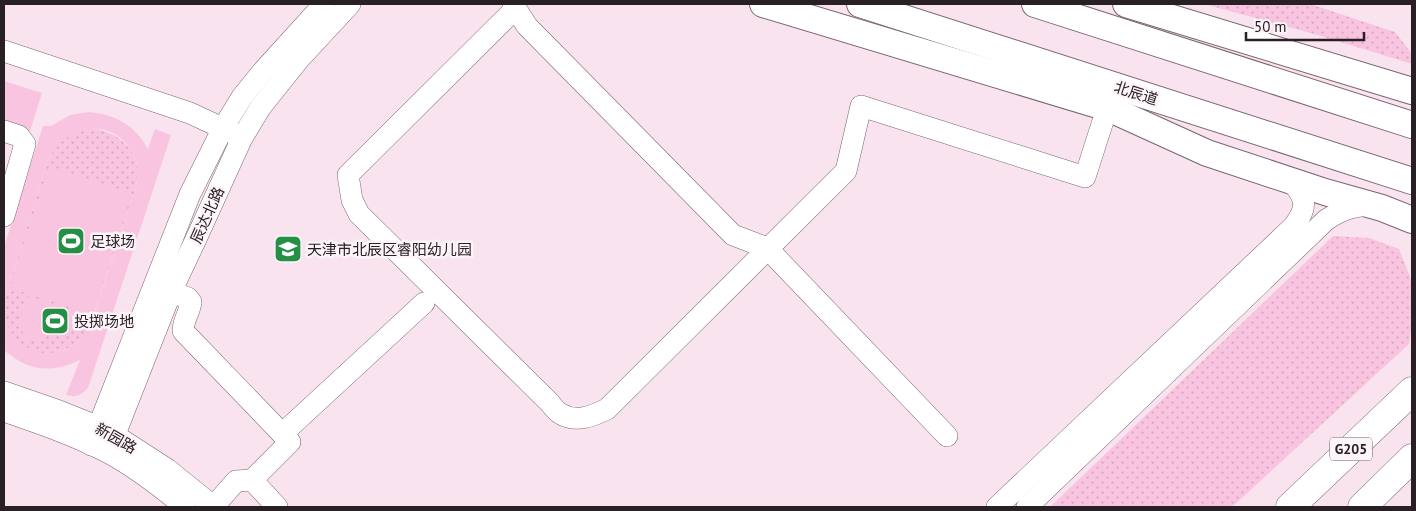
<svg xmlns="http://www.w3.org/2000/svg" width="1416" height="511" viewBox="0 0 1416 511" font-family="'PT Sans','Noto Sans SC',sans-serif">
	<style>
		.grass { fill: url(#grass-dots) }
		.garden { fill: #f9c4df }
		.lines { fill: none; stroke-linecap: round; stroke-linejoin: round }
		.minor-casing { stroke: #79656f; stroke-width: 22 }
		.major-casing { stroke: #79656f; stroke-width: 28 }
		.highway-casing { stroke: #79656f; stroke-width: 29 }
		.minor { stroke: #fff; stroke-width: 21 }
		.major { stroke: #fff; stroke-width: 26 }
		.highway { stroke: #fff; stroke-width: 28 }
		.labels { text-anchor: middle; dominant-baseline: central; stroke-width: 5; stroke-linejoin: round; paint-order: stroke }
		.shield { fill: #fdf4f9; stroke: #686064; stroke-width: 1 }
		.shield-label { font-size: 14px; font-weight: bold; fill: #282024 }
		.street-label { font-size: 15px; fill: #282024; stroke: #fdf4f9 }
		.poi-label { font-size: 15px; fill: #282024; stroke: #fdf4f9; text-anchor: start }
	</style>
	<defs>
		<pattern id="grass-dots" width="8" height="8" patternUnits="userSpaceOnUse" patternTransform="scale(1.25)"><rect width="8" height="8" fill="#f9c4df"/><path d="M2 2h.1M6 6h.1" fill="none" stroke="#d5a8bf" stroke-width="1.8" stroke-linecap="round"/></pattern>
	</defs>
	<rect width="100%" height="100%" fill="#f9e3ee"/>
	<g class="grass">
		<polygon points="1204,4 1310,4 1395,32 1412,54 1412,64 1321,36"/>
		<path d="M85,128C110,128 137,144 138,172C138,178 136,183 136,188L89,328C70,360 24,364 8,328C4,319 4,311 4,301L48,160C56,144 67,133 85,128Z"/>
		<polygon points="1333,236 1369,238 1399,249 1412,282 1412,324 1409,344 1232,507 1050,507"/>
	</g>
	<g class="garden">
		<polygon points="4,81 42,93 30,131 4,123"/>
		<path d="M88,112C115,114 135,125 148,149L155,129L171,135L88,388C81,395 77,398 66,395L80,360C51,374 28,371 4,350V314C15,363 74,367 92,320L136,188C137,181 138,173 137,165C125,118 70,117 48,160L4,301V247L43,126H51L70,115Z"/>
		<polygon points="49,166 132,193 93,315 10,288"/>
		<path d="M26,297L86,315L89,320L86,324L26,343C20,327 19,313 26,297Z"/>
	</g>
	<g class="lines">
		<defs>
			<g id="minor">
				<polyline points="513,4 527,26 733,235 767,248 947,436"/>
				<path d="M515,9L348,175L352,200L359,214L550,403C553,407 557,412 561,414C576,423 593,416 607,409L846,171L861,106L1085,177L1112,93"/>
				<polyline points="4,51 190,113 235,134"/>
				<polyline points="4,131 19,136 25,144 4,216"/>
				<path d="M157,287L188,298L191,302C190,312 183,320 183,331L290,442L252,480L277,507"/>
				<polyline points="4,392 59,411 99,427 116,436 167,469 214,507"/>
				<path d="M4,411C39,423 74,435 107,452C135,467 161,487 185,507"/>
				<polyline points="282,434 424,303"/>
				<polyline points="91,445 190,194 223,128 242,97 264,70 324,4"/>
				<polyline points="108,452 171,292 196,239 242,138 260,108 300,58 350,4"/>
				<polyline points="214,506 236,481 252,480"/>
				<path d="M997,507L1293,227C1308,208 1307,199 1291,181"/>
				<path d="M1027,507L1326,220C1341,210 1353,206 1370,205"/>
			</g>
			<g id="major">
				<polyline points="763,4 1108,108 1207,153 1325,192 1382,208 1412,220"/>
				<polyline points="860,4 1412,181"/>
				<polyline points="1035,4 1412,125"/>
				<polyline points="1126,4 1412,91"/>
			</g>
			<g id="highway">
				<polyline points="1290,507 1412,391"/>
				<polyline points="1362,507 1412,458"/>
			</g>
		</defs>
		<use href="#minor" class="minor-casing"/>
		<use href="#major" class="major-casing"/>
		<use href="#highway" class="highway-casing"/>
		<use href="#minor" class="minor"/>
		<use href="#major" class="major"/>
		<use href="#highway" class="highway"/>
	</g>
	<defs>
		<symbol id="stadium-square" viewBox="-11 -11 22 22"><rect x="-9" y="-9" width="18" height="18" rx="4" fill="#258f46" stroke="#fdf4f9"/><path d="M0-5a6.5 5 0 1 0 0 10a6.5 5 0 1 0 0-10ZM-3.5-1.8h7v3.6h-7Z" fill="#fff"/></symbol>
		<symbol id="school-square" viewBox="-11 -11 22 22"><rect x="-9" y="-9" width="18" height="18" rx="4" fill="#258f46" stroke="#fdf4f9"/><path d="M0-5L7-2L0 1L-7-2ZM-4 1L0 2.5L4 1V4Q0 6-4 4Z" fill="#fff"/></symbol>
	</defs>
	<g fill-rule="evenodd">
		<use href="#stadium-square" x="55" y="225" width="32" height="32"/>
		<use href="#school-square" x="272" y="233" width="32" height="32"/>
		<use href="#stadium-square" x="39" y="305" width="32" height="32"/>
	</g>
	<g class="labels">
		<rect class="shield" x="1330" y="437.5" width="42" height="23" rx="4"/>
		<g class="shield-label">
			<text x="1351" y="449">G205</text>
		</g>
		<g class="street-label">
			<text transform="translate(1136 93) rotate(18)">北辰道</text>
			<text transform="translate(207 215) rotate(-66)">辰达北路</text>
			<text transform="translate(116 438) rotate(30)">新园路</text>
		</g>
		<g class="poi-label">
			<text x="90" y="241">足球场</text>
			<text x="307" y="249">天津市北辰区睿阳幼儿园</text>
			<text x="74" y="321">投掷场地</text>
		</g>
	</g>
	<rect width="1416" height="511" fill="none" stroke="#282024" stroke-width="10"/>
	<path d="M1246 32v8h118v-8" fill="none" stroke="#282024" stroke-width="2.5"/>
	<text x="1254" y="32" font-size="15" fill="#282024" stroke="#fdf4f9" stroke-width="4" paint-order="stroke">50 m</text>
</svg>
